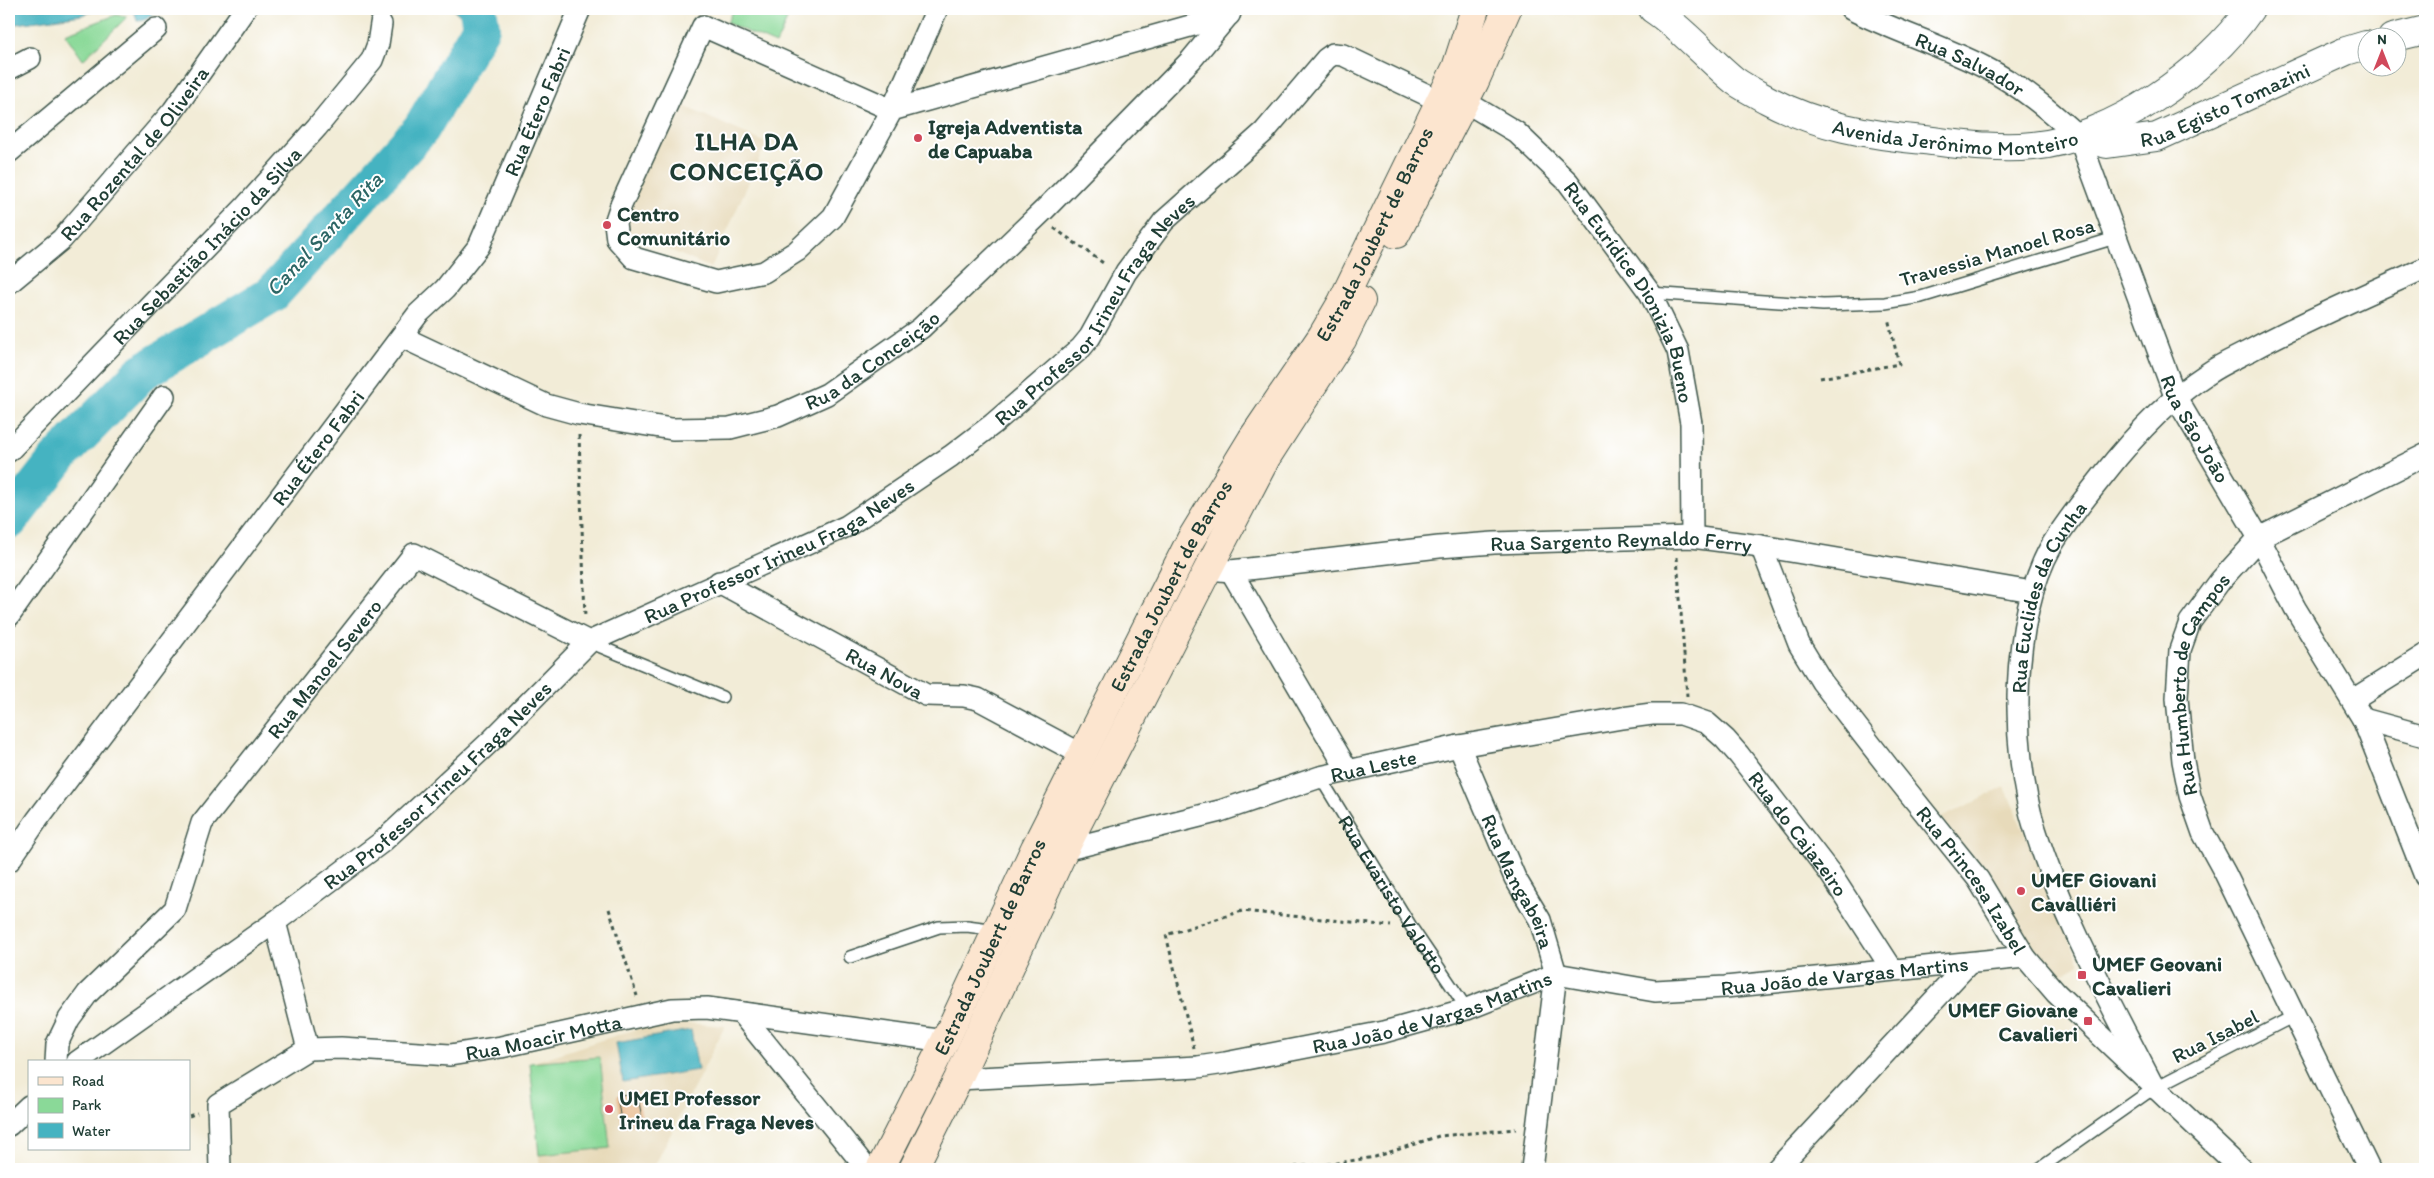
<svg xmlns="http://www.w3.org/2000/svg" width="2434" height="1178" viewBox="0 0 2434 1178" font-family="Itim,sans-serif">
	<style>
		.built { fill: #e7daba }
		.green { fill: #8ad998; stroke: #548b66 }
		.water { fill: #45b3c1; stroke: #32787a }
		.lines { fill: none; stroke-linecap: round; stroke-linejoin: round }
		.river { stroke: #45b3c1; stroke-width: 38 }
		.building { fill: #e2a56a }
		.service-casing { stroke: #3f574c; stroke-width: 14 }
		.minor-casing { stroke: #3f574c; stroke-width: 24 }
		.tertiary-casing { stroke: #3f574c; stroke-width: 30 }
		.secondary-casing { stroke: #3f574c; stroke-width: 30 }
		.path { stroke: #3f574c; stroke-width: 3; stroke-dasharray: 4 4; stroke-linecap: butt }
		.service { stroke: #fff; stroke-width: 11 }
		.minor { stroke: #fff; stroke-width: 21 }
		.tertiary { stroke: #fff; stroke-width: 28 }
		.secondary { stroke: #fce5cf; stroke-width: 28 }
		.poi-dot { fill: #d1495b; stroke: #fff; stroke-width: 2 }
		.labels { text-anchor: middle; dominant-baseline: central; stroke-width: 4; stroke-linejoin: round; paint-order: stroke }
		.street-label { font-size: 21px; fill: #1f3d34; stroke: #fff }
		.poi-label { font-size: 21px; font-weight: bold; fill: #1f3d34; stroke: #fff; text-anchor: start }
		.water-label { font-size: 22px; font-style: italic; fill: #2c6665; stroke: #fff }
		.district-label { font-size: 26px; font-weight: bold; letter-spacing: 1px; fill: #1f3d34; stroke: #fff }
	</style>
	<rect width="100%" height="100%" fill="#fff"/>
	<filter id="ink" filterUnits="userSpaceOnUse"><feTurbulence type="fractalNoise" baseFrequency=".02" numOctaves="2"/><feDisplacementMap in="SourceGraphic" scale="10" xChannelSelector="R" yChannelSelector="G"/><feConvolveMatrix kernelMatrix="1 2 1 2 8 2 1 2 1" color-interpolation-filters="sRGB"/></filter>
	<filter id="wash" filterUnits="userSpaceOnUse"><feTurbulence type="fractalNoise" baseFrequency=".0096" numOctaves="4" result="noise"/><feDisplacementMap in="SourceGraphic" scale="20" xChannelSelector="R" yChannelSelector="G"/><feGaussianBlur stdDeviation="1.12" result="paint"/><feColorMatrix in="noise" values="0 0 0 0 0 0 0 0 0 0 0 0 0 0 0 0 0 1.4 0 .05"/><feComposite in="paint" operator="in"/></filter>
	<g filter="url(#wash)">
		<rect width="100%" height="100%" fill="#f2ecd7"/>
		<g class="built">
			<polygon points="675,102 766,143 711,268 619,228"/>
			<polygon points="2005,787 2080,964 2054,978 1941,818"/>
			<polygon points="661,1021 725,1026 653,1169 540,1169 530,1063"/>
		</g>
		<g class="green">
			<polygon points="733,9 792,9 776,44 727,23"/>
			<polygon points="116,15 127,17 83,60 65,34"/>
			<polygon points="600,1057 610,1148 539,1155 530,1063"/>
		</g>
		<g class="water">
			<polygon points="9,9 101,9 82,15 9,25"/>
			<path d="M129,9H156C151,16 147,21 137,21L135,13Z"/>
			<polygon points="453,9 487,9 485,31 469,23"/>
			<polygon points="691,1030 698,1070 623,1082 616,1043"/>
		</g>
		<g class="lines">
			<polyline class="river" points="9,521 58,458 142,372 272,294 421,129 481,27 478,9"/>
		</g>
		<g id="blocks">
			<polygon class="building" points="637,1092 643,1123 622,1127 617,1096"/>
		</g>
	</g>
	<g filter="url(#ink)">
		<use href="#blocks" fill-opacity="0" stroke="#3f574c" stroke-width="1"/>
		<g class="lines">
			<defs>
				<g id="service">
					<polyline points="1650,293 1823,305 1885,303 1921,297 2115,238"/>
					<polyline points="589,642 722,697"/>
					<path id="s1" d="M1320,777L1412,928L1467,1009"/>
					<polyline points="850,957 939,927 967,926 997,930"/>
					<polyline points="2039,1169 2154,1088 2294,1016"/>
				</g>
				<g id="minor">
					<polyline points="937,9 892,110 833,217 797,251 764,272 716,282 634,258 617,239 615,223 621,205 703,26 892,110 1229,15"/>
					<path id="s2" d="M1851,9C1894,31 1941,45 1984,67C2020,85 2050,111 2079,137L2175,396L2259,538L2295,608L2363,719L2425,876"/>
					<polyline points="9,69 30,58"/>
					<path id="s3" d="M1464,101L1516,132L1568,182L1650,293L1678,351L1691,423L1692,537"/>
					<polyline points="9,152 156,29"/>
					<path id="s4" d="M9,283L62,239L173,111L245,9"/>
					<path id="s5" d="M402,337L546,405L579,414L672,429L730,428L778,416L827,394L921,328L1045,209L1191,60L1230,13"/>
					<path id="s6" d="M9,451L245,207L317,127L372,60L378,44L381,24"/>
					<path id="s7" d="M1761,546L1799,644L1822,682L1892,772L1978,879L2025,957L2056,993L2241,1169"/>
					<path id="s8" d="M1208,569L1231,571L1439,547L1494,543L1692,537L1761,546L2032,592"/>
					<polyline points="1231,571 1348,771"/>
					<path id="s9" d="M719,582L926,695L964,696L978,699L1083,755"/>
					<polyline points="9,616 164,396"/>
					<polyline points="2353,700 2425,655"/>
					<polyline points="2363,719 2425,736"/>
					<path id="s10" d="M1459,746L1515,878L1540,920L1556,974L1532,1169"/>
					<path id="s11" d="M1064,850L1220,811L1320,777L1348,771L1459,746L1622,718L1652,714H1681L1707,723L1725,739L1739,755L1830,873L1892,969"/>
					<path id="s12" d="M9,861L37,820L418,314L445,289L479,246L580,9"/>
					<polyline points="275,922 308,1049"/>
					<polyline points="741,1013 867,1169"/>
					<path id="s13" d="M56,1062L57,1044L69,1019L88,993L175,909L202,823L414,554L589,642"/>
					<path id="s14" d="M77,1062L275,922L382,842L493,739L589,642L847,526L951,456L993,424L1081,348L1090,337L1126,272L1164,221L1264,132L1326,59L1333,54L1343,55L1440,101"/>
					<path id="s15" d="M958,1079L1198,1067L1225,1063L1384,1032L1467,1009L1556,974L1655,991L1725,987L2025,957"/>
					<path id="s16" d="M2154,1088C2111,1004 2064,920 2035,829C2010,751 2010,618 2052,545C2067,520 2087,496 2105,473C2134,436 2167,400 2207,374C2221,364 2238,357 2253,349C2309,319 2367,294 2425,268"/>
					<polyline points="9,1125 29,1106"/>
					<path id="s17" d="M220,1169L218,1104L308,1049L341,1048L450,1055L501,1047L672,1009L707,1008L945,1041"/>
					<polyline points="1777,1169 1968,964"/>
					<path id="s18" d="M2369,1169L2225,873L2203,833L2190,796L2183,761L2177,698L2180,650L2190,622L2220,581L2259,538L2425,455"/>
				</g>
				<g id="tertiary">
					<path id="s19" d="M1653,9C1683,29 1707,58 1735,81C1745,88 1757,94 1768,100C1817,126 1869,135 1924,140C1959,144 1997,150 2033,146C2110,139 2207,72 2250,9"/>
					<polyline points="2392,38 2425,30"/>
					<path id="s20" d="M2079,137L2107,144L2157,137L2346,51L2366,45"/>
				</g>
				<g id="secondary">
					<polyline points="1396,234 1475,81 1507,9"/>
					<path id="s21" d="M880,1169L945,1041L1035,848L1191,539L1252,439L1322,336L1342,302L1456,68L1475,9"/>
					<polyline points="913,1169 958,1079 1064,850 1208,569 1266,458 1342,340 1361,301"/>
				</g>
			</defs>
			<use href="#service" class="service-casing"/>
			<use href="#minor" class="minor-casing"/>
			<use href="#tertiary" class="tertiary-casing"/>
			<use href="#secondary" class="secondary-casing"/>
			<g class="path">
				<polyline points="1054,228 1106,265"/>
				<polyline points="1820,378 1899,364 1888,318"/>
				<polyline points="579,435 585,618"/>
				<polyline points="1677,557 1687,696"/>
				<polyline points="609,909 637,996"/>
				<polyline points="1194,1048 1166,935 1242,911 1391,926"/>
				<polyline points="189,1116 197,1113"/>
				<polyline points="1271,1169 1331,1164 1375,1157 1439,1136 1516,1129"/>
			</g>
			<use href="#service" class="service"/>
			<use href="#minor" class="minor"/>
			<use href="#tertiary" class="tertiary"/>
			<use href="#secondary" class="secondary"/>
		</g>
	</g>
	<g class="poi-dot">
		<circle cx="918" cy="138" r="5"/>
		<circle cx="607" cy="225" r="5"/>
		<circle cx="2021" cy="891" r="5"/>
		<rect x="2077" y="970" width="10" height="10" rx="2.5"/>
		<rect x="2083" y="1016" width="10" height="10" rx="2.5"/>
		<circle cx="609" cy="1109" r="5"/>
	</g>
	<g class="labels">
		<g class="street-label">
			<text stroke="none"><textPath href="#s2" startOffset="131">Rua Salvador</textPath></text>
			<text stroke="none"><textPath href="#s20" startOffset="154">Rua Egisto Tomazini</textPath></text>
			<text stroke="none"><textPath href="#s12" startOffset="921">Rua Étero Fabri</textPath></text>
			<text stroke="none"><textPath href="#s19" startOffset="341">Avenida Jerônimo Monteiro</textPath></text>
			<text stroke="none"><textPath href="#s4" startOffset="181">Rua Rozental de Oliveira</textPath></text>
			<text stroke="none"><textPath href="#s21" startOffset="1059">Estrada Joubert de Barros</textPath></text>
			<text stroke="none"><textPath href="#s6" startOffset="285">Rua Sebastião Inácio da Silva</textPath></text>
			<text transform="translate(1997 252) rotate(-16)">Travessia Manoel Rosa</text>
			<text stroke="none"><textPath href="#s3" startOffset="261">Rua Eurídice Dionizia Bueno</textPath></text>
			<text stroke="none"><textPath href="#s14" startOffset="1280">Rua Professor Irineu Fraga Neves</textPath></text>
			<text stroke="none"><textPath href="#s5" startOffset="505">Rua da Conceição</textPath></text>
			<text stroke="none"><textPath href="#s2" startOffset="578">Rua São João</textPath></text>
			<text stroke="none"><textPath href="#s12" startOffset="516">Rua Étero Fabri</textPath></text>
			<text stroke="none"><textPath href="#s8" startOffset="415">Rua Sargento Reynaldo Ferry</textPath></text>
			<text stroke="none"><textPath href="#s14" startOffset="875">Rua Professor Irineu Fraga Neves</textPath></text>
			<text stroke="none"><textPath href="#s21" startOffset="652">Estrada Joubert de Barros</textPath></text>
			<text stroke="none"><textPath href="#s16" startOffset="525">Rua Euclides da Cunha</textPath></text>
			<text stroke="none"><textPath href="#s13" startOffset="486">Rua Manoel Severo</textPath></text>
			<text stroke="none"><textPath href="#s9" startOffset="189">Rua Nova</textPath></text>
			<text stroke="none"><textPath href="#s18" startOffset="532">Rua Humberto de Campos</textPath></text>
			<text stroke="none"><textPath href="#s11" startOffset="321">Rua Leste</textPath></text>
			<text stroke="none"><textPath href="#s14" startOffset="455">Rua Professor Irineu Fraga Neves</textPath></text>
			<text stroke="none"><textPath href="#s11" startOffset="805">Rua do Cajazeiro</textPath></text>
			<text stroke="none"><textPath href="#s7" startOffset="398">Rua Princesa Izabel</textPath></text>
			<text stroke="none"><textPath href="#s10" startOffset="148">Rua Mangabeira</textPath></text>
			<text stroke="none"><textPath href="#s1" startOffset="138">Rua Evaristo Valotto</textPath></text>
			<text stroke="none"><textPath href="#s21" startOffset="248">Estrada Joubert de Barros</textPath></text>
			<text stroke="none"><textPath href="#s15" startOffset="902">Rua João de Vargas Martins</textPath></text>
			<text stroke="none"><textPath href="#s15" startOffset="481">Rua João de Vargas Martins</textPath></text>
			<text stroke="none"><textPath href="#s17" startOffset="408">Rua Moacir Motta</textPath></text>
			<text transform="translate(2215 1036) rotate(-27)">Rua Isabel</text>
		</g>
		<g class="poi-label">
			<text x="928" y="126">Igreja Adventista<tspan x="928" dy="24">de Capuaba</tspan></text>
			<text x="617" y="213">Centro<tspan x="617" dy="24">Comunitário</tspan></text>
			<text x="2031" y="879">UMEF Giovani<tspan x="2031" dy="24">Cavalliéri</tspan></text>
			<text x="2092" y="963">UMEF Geovani<tspan x="2092" dy="24">Cavalieri</tspan></text>
			<text x="2078" y="1009" text-anchor="end">UMEF Giovane<tspan x="2078" dy="24">Cavalieri</tspan></text>
			<text x="619" y="1097">UMEI Professor<tspan x="619" dy="24">Irineu da Fraga Neves</tspan></text>
		</g>
		<g class="water-label">
			<text transform="translate(324 234) rotate(-47)">Canal Santa Rita</text>
		</g>
		<g class="district-label">
			<text x="747" y="141">ILHA DA<tspan x="747" dy="30">CONCEIÇÃO</tspan></text>
		</g>
	</g>
	<rect width="2434" height="1178" fill="none" stroke="#fff" stroke-width="30"/>
	<rect x="28" y="1060" width="162" height="90" fill="#ffffff" stroke="#a5b1ae"/>
	<rect x="38" y="1077" width="25" height="8" fill="#fce5cf" stroke="#a5b1ae"/>
	<text x="72" y="1086" font-size="15" fill="#1f3d34">Road</text>
	<rect x="38" y="1098" width="25" height="15" fill="#8ad998" stroke="#a5b1ae"/>
	<text x="72" y="1110" font-size="15" fill="#1f3d34">Park</text>
	<rect x="38" y="1123" width="25" height="15" fill="#45b3c1" stroke="#a5b1ae"/>
	<text x="72" y="1136" font-size="15" fill="#1f3d34">Water</text>
	<g transform="translate(2382 52)"><circle r="24" fill="#ffffff" stroke="#a5b1ae"/>
	<path d="M0-4L9 19L0 12L-9 19Z" fill="#d1495b"/>
	<text y="-8" font-size="14" font-weight="bold" text-anchor="middle" fill="#1f3d34">N</text>
	</g>
</svg>
